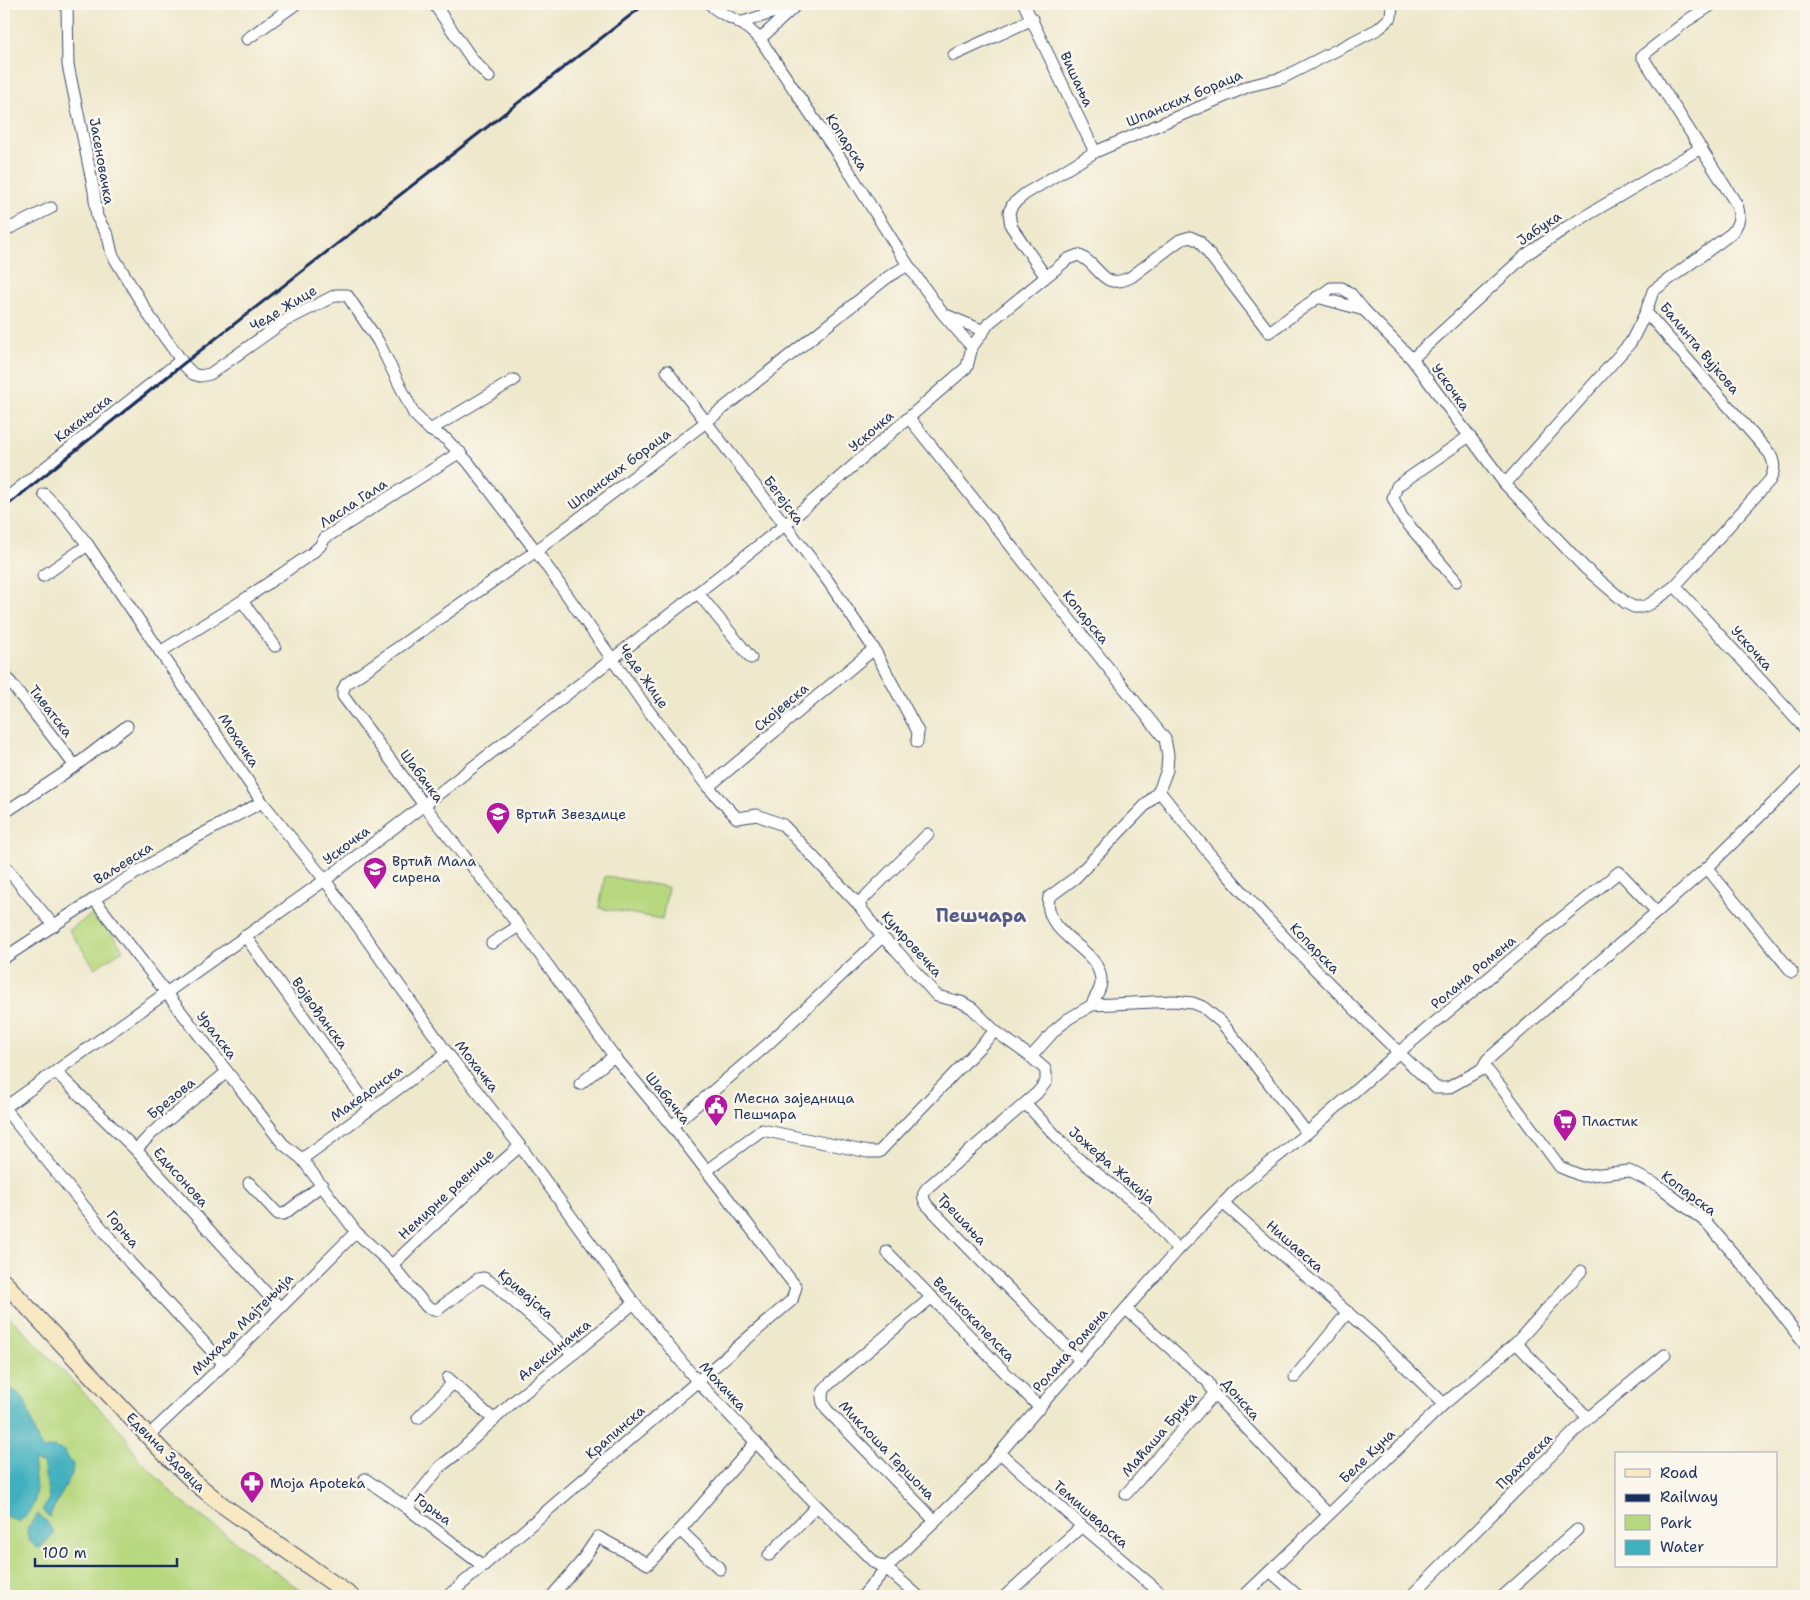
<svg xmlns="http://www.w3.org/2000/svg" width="1810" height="1600" viewBox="0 0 1810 1600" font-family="'Shantell Sans',sans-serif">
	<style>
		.green { fill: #b8d880; stroke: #6a846f }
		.water { fill: #41b0be; stroke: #2e708e }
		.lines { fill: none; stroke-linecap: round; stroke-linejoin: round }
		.street-casing { stroke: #3b4b6e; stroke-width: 13 }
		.secondary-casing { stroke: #3b4b6e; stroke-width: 18 }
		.street { stroke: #fff; stroke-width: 11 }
		.secondary { stroke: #f8e8c3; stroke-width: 16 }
		.rail { stroke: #1b2f5e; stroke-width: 3 }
		.labels { text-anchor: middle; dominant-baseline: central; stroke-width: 5; stroke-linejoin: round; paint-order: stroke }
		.street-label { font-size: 14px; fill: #1b2f5e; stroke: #fbf7ec }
		.poi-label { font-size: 14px; fill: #1b2f5e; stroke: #fbf7ec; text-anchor: start }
		.district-label { font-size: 19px; font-weight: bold; fill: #555b88; stroke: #fbf7ec }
	</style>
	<rect width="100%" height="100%" fill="#fbf7ec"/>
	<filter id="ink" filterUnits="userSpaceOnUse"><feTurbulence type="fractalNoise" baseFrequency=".02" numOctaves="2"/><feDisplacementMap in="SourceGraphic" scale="10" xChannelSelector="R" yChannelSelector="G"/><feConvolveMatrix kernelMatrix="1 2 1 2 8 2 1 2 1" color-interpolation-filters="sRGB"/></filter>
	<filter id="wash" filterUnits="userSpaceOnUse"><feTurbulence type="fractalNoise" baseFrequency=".0096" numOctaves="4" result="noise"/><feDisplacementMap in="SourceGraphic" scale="20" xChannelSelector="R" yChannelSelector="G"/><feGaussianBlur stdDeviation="1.12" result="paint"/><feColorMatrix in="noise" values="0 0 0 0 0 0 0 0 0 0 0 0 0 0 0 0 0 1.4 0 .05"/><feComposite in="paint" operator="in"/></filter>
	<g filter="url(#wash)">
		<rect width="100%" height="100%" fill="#eee8cc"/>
		<g class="green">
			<polygon points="605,876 668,887 662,919 599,908"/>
			<polygon points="97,911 123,950 95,968 69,930"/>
			<polygon points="4,1311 123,1433 137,1457 182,1502 308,1596 4,1596"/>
		</g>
		<g class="water">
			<path d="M7,1386C12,1390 19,1393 23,1398C31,1411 34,1442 44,1449L54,1447L64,1451L73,1465L72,1474L49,1517L42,1510L49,1498L43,1463L34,1461C34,1489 44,1501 19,1522L4,1515V1389Z"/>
			<polygon points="38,1514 47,1522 54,1533 39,1549 29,1541 27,1528"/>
		</g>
	</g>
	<g filter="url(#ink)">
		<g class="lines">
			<defs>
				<g id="street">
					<polyline points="4,4 6,4"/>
					<path d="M67,4L68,65L94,191L97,217L108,236L112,254L150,317L181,360L183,364L193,374L200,376L210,374L285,321L336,295H347L378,341L414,414L430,430L446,439L468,462L536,551L648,710L708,787L737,818L757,815L783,825L858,904L882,937L897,951L937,996L961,1002L972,1008L995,1031L1031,1057L1045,1069L1046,1073V1082L1037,1093L928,1187C922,1193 922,1198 927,1205L990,1270L1080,1360"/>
					<polyline points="434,4 472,59 489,77"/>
					<path d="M710,4C719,14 729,16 741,23C748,28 754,34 760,39L847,168L908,265L943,314L972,347"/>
					<polyline points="1024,4 1095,152"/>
					<polyline points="740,23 796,5"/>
					<polyline points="247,39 296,4"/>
					<polyline points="760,39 793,8"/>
					<polyline points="954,55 1033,19"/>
					<polyline points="4,231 51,208"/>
					<polyline points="1045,276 1011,226 1009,212 1013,204 1025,194 1095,152 1249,86 1282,78 1378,29 1391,17 1392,4"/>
					<polyline points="1317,297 1364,310"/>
					<polyline points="946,315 984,331"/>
					<polyline points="1412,359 1527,254 1567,227 1701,148"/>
					<polyline points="667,371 828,581 874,649 918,732 917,742"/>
					<path d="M909,418L1165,739L1168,755L1167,770L1159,791L1075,878L1049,897C1042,936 1099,946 1101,980C1102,991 1094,996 1092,1005"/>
					<polyline points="430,430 514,380"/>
					<path d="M1505,484L1631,342L1646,312L1653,291L1732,233C1739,223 1741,217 1737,205L1642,56L1688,20L1713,4"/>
					<polyline points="44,494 63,513 88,545 262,802 325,880 447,1053 520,1146 634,1303 697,1381 816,1505 875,1563 886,1568 918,1596"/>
					<polyline points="4,500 181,360"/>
					<polyline points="43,576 88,545"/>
					<polyline points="1456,581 1402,517 1393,498 1397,486 1468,437"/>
					<polyline points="1675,586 1806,730"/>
					<polyline points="698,593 751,658"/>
					<polyline points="242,601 275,646"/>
					<polyline points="160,652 242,601 311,554 320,546 325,538 460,452"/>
					<polyline points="4,674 75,766"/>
					<polyline points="708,787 874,649"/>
					<path d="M1159,791C1179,816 1198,841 1219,865C1287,944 1361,1017 1436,1088H1448L1482,1069L1488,1071L1501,1087L1560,1167L1582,1176L1629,1171L1659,1186L1707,1223L1755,1279L1806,1346"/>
					<polyline points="4,813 75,766 127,726"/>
					<polyline points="4,865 54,926"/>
					<polyline points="1707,868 1792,972"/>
					<polyline points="94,899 283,1144 302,1159 356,1232 392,1265 427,1307 437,1310 478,1279 484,1278 495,1285 573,1354"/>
					<polyline points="858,904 928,834"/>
					<polyline points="245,936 370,1108"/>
					<polyline points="492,943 519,926"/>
					<polyline points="4,958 94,899 178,847 262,802"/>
					<polyline points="1031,1057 1055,1030 1068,1019 1092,1005 1174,1001 1193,1003 1203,1007 1221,1022 1240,1045 1307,1133"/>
					<polyline points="1482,1069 1487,1060 1707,868 1806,771"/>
					<polyline points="56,1072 136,1150 280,1308"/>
					<polyline points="580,1084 614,1056"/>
					<polyline points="1026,1104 1075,1156 1142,1209 1178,1250"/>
					<path d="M4,1108L325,880L424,805L785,525L967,367L972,347L989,323L1068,259L1078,255C1101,264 1101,292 1131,277L1180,240L1190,237L1199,241L1269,332L1331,288H1342L1351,294L1364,310L1412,359L1505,484L1585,568L1626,603L1634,607H1642L1650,604L1675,586L1770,480C1775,470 1775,464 1770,454L1646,312"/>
					<polyline points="4,1108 131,1264 224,1364"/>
					<polyline points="672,1126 767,1045 882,937"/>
					<polyline points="136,1150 152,1133 227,1072"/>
					<polyline points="302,1159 447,1053"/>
					<polyline points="706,1171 762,1130 868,1152 879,1152 995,1031"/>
					<polyline points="249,1183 278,1214 284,1214 322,1185"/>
					<polyline points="1223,1203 1372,1334 1444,1404"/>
					<polyline points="887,1252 1040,1408"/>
					<polyline points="392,1265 478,1183 520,1146"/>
					<path d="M932,1297L829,1384C820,1393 820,1400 827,1410L935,1521"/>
					<polyline points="1126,1309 1208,1382 1214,1394 1328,1514"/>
					<polyline points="1516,1343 1588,1418"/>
					<polyline points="1295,1377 1348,1312"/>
					<polyline points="448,1378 494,1420"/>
					<polyline points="418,1418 452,1384"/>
					<polyline points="148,1436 224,1364 356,1232"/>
					<polyline points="1000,1453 1082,1526 1164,1596"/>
					<polyline points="365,1479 407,1508 483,1566"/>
					<polyline points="1126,1494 1214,1394"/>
					<polyline points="407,1508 441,1466 459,1452 514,1401 573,1354 634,1303"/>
					<polyline points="680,1530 720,1569"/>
					<polyline points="769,1555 817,1506"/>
					<polyline points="1271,1572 1298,1596"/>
					<polyline points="448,1596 792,1300 796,1287 672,1126 614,1056 519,926 424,805 343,696 343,690 346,684 536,551 706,422 888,277 908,265"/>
					<polyline points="552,1596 581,1562 598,1537 648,1564 680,1530 756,1442"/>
					<polyline points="863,1596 886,1568 973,1484 1080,1360 1178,1250 1236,1190 1307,1133 1398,1053 1543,933 1619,872 1657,912"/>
					<polyline points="1005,1596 1082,1526"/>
					<polyline points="1244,1596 1444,1404 1516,1343 1581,1271"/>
					<polyline points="1411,1596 1588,1418 1665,1355"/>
					<polyline points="1503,1596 1577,1530"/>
				</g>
				<polyline id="secondary" points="4,1282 163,1452 192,1480 221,1504 351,1596"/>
			</defs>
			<use href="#street" class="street-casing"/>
			<use href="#secondary" class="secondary-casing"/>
			<use href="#street" class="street"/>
			<use href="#secondary" class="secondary"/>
			<polyline class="rail" points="4,508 183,364 645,4"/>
		</g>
	</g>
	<defs>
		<symbol id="school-pin" viewBox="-11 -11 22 30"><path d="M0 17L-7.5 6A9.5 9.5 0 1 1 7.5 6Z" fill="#b5179e" stroke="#fbf7ec"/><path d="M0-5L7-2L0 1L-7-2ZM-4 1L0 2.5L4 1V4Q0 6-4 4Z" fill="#fff"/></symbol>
		<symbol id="civic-pin" viewBox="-11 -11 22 30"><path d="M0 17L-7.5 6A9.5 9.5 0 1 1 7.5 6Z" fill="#b5179e" stroke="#fbf7ec"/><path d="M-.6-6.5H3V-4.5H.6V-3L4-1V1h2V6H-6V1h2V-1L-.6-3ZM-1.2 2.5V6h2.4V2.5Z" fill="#fff"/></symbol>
		<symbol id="supermarket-pin" viewBox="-11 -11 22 30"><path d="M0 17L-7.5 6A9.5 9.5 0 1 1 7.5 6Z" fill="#b5179e" stroke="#fbf7ec"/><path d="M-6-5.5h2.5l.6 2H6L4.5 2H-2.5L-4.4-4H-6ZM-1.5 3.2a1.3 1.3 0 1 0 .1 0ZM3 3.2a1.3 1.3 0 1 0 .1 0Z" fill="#fff"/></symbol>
		<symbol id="pharmacy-pin" viewBox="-11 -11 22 30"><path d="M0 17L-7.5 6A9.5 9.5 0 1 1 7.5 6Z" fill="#b5179e" stroke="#fbf7ec"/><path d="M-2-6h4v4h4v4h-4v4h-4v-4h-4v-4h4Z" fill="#fff"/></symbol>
	</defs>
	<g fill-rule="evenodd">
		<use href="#school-pin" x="484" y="800" width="28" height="38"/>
		<use href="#school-pin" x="361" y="855" width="28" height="38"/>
		<use href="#civic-pin" x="702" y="1092" width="28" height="38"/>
		<use href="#supermarket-pin" x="1551" y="1107" width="28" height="38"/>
		<use href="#pharmacy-pin" x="238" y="1469" width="28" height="38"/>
	</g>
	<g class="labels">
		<g class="street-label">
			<text transform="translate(1077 79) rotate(65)">Вишања</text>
			<text transform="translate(1184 98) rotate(-23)">Шпанских бораца</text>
			<text transform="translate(847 142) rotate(57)">Копарска</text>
			<text transform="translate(102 161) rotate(80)">Јасеновачка</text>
			<text transform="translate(1539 228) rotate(-34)">Јабука</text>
			<text transform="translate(283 308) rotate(-31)">Чеде Жице</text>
			<text transform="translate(1700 348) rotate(50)">Балинта Вујкова</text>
			<text transform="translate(1451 387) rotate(54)">Ускочка</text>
			<text transform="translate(83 418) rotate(-38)">Какањска</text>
			<text transform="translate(871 431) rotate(-41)">Ускочка</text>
			<text transform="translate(619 469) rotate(-37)">Шпанских бораца</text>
			<text transform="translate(784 500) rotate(53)">Бегејска</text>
			<text transform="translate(353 503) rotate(-33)">Ласла Гала</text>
			<text transform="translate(1086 617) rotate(51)">Копарска</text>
			<text transform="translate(1752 648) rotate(48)">Ускочка</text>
			<text transform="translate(644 676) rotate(55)">Чеде Жице</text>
			<text transform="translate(781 707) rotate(-40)">Скојевска</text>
			<text transform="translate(51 711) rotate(52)">Тиватска</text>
			<text transform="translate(239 740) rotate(56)">Мохачка</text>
			<text transform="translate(422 776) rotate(53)">Шабачка</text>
			<text transform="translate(346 845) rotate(-37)">Ускочка</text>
			<text transform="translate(123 863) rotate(-32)">Ваљевска</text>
			<text transform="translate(912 944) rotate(48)">Кумровечка</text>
			<text transform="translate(1315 948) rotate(46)">Копарска</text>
			<text transform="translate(1473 972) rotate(-40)">Ролана Ромена</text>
			<text transform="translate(320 1013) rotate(54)">Војвођанска</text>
			<text transform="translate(217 1035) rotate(52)">Уралска</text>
			<text transform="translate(477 1066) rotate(52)">Мохачка</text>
			<text transform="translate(366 1093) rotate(-36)">Македонска</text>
			<text transform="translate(171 1098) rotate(-39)">Брезова</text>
			<text transform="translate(668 1098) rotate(51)">Шабачка</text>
			<text transform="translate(1112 1165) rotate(41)">Јожефа Жакија</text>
			<text transform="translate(181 1177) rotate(48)">Едисонова</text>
			<text transform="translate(1689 1193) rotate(37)">Копарска</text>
			<text transform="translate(446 1194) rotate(-43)">Немирне равнице</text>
			<text transform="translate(962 1219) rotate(47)">Трешања</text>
			<text transform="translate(123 1229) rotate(51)">Горња</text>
			<text transform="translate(1295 1246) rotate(41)">Нишавска</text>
			<text transform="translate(526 1294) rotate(41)">Кривајска</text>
			<text transform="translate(974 1319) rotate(46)">Великокапелска</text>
			<text transform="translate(242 1324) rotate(-45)">Михаља Мајтењија</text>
			<text transform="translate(554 1350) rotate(-39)">Алексиначка</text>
			<text transform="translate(1070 1350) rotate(-49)">Ролана Ромена</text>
			<text transform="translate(723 1386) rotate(47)">Мохачка</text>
			<text transform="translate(1241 1399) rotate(49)">Донска</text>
			<text transform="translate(615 1432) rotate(-41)">Крапинска</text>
			<text transform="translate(1159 1434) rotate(-49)">Маћаша Брука</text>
			<text transform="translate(887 1450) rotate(46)">Миклоша Гершона</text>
			<text transform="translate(166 1452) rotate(45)">Едвина Здовца</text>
			<text transform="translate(1367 1456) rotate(-44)">Беле Куна</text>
			<text transform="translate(1524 1461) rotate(-45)">Праховска</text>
			<text transform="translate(433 1509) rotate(37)">Горња</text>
			<text transform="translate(1091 1514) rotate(41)">Темишварска</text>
		</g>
		<g class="poi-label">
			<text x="516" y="814">Вртић Звездице</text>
			<text x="392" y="861">Вртић Мала<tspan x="392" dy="16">сирена</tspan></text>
			<text x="734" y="1098">Месна заједница<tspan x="734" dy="16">Пешчара</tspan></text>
			<text x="1582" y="1121">Пластик</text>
			<text x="270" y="1483">Moja Apoteka</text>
		</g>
		<g class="district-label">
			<text x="981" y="915">Пешчара</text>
		</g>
	</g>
	<rect width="1810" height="1600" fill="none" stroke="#fbf7ec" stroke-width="20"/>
	<rect x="1615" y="1452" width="162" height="115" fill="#fbf7ec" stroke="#a1a7b3"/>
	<rect x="1625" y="1469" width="25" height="8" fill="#f8e8c3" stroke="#a1a7b3"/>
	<text x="1660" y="1478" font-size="15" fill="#1b2f5e">Road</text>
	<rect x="1625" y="1494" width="25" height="8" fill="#1b2f5e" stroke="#a1a7b3"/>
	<text x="1660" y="1502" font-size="15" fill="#1b2f5e">Railway</text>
	<rect x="1625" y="1515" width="25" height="15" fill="#b8d880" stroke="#a1a7b3"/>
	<text x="1660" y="1528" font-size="15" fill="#1b2f5e">Park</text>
	<rect x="1625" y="1540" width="25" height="15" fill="#41b0be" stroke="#a1a7b3"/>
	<text x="1660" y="1552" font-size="15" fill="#1b2f5e">Water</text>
	<path d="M35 1558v8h142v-8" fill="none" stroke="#1b2f5e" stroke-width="2.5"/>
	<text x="42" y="1558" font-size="15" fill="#1b2f5e" stroke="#fbf7ec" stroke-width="4" paint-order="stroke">100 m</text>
</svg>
